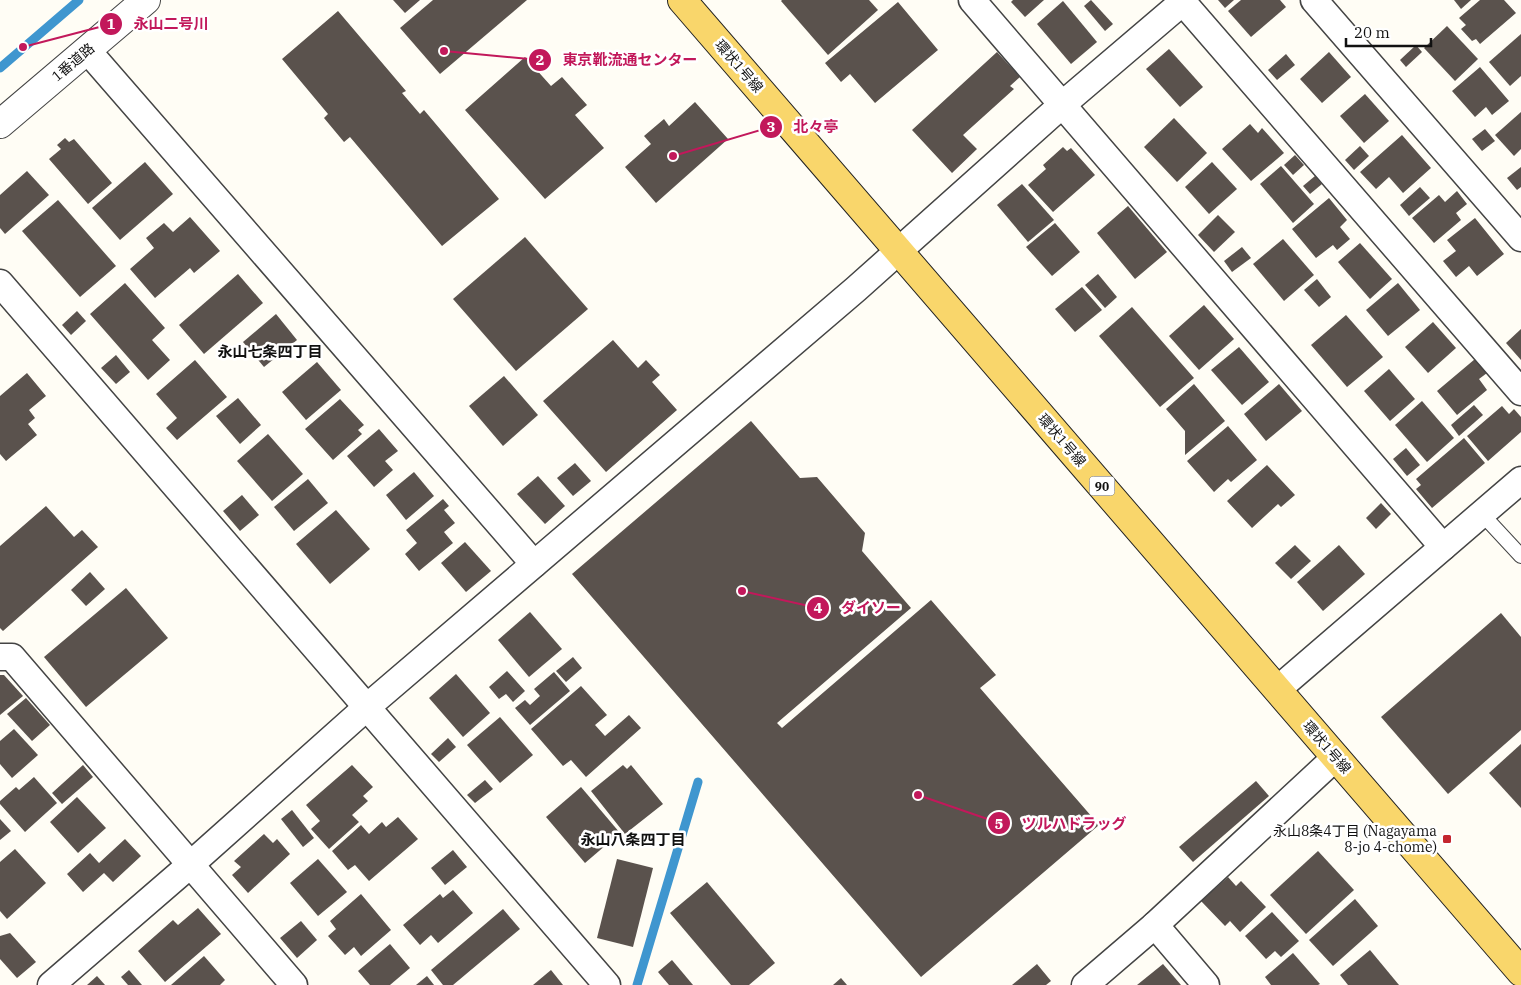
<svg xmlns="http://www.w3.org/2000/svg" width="1521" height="985" viewBox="0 0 1521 985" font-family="'IBM Plex Serif','Noto Sans JP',serif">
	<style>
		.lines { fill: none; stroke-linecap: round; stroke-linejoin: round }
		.stream { stroke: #3f96cf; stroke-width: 9 }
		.building { fill: #5a524d }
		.service-casing { stroke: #444; stroke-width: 16 }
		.minor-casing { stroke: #444; stroke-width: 29 }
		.tertiary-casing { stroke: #444; stroke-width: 30 }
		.primary-casing { stroke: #222; stroke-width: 30 }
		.service { stroke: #fff; stroke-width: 14 }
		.minor { stroke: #fff; stroke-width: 26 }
		.tertiary { stroke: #fff; stroke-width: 28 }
		.primary { stroke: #f9d66b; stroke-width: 28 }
		.poi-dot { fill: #c4262e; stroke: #fff; stroke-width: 2 }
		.labels { text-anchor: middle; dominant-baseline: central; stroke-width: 5; stroke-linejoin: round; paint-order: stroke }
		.shield { fill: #fff; stroke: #585858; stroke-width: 1 }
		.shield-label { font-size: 12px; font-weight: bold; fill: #111 }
		.street-label { font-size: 14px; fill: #111; stroke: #fff }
		.poi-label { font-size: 14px; fill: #111; stroke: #fff; text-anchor: end }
		.neighbourhood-label { font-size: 15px; font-weight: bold; fill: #111; stroke: #fff }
		.leader { fill: none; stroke: #c2185b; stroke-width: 2 }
		.callout-dot { fill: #c2185b; stroke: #fff; stroke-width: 2 }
		.mark-label { font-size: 15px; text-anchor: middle; font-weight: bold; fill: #fff }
		.callout-label { font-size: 15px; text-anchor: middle; font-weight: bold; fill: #c2185b; stroke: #fff; stroke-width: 5; stroke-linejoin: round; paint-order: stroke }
	</style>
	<rect width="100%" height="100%" fill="#fffdf5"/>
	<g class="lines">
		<g class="stream">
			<polyline points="0,68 79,0"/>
			<polyline points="637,985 698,782"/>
		</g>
	</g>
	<g class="building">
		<polygon points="393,0 420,0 405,13"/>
		<polygon points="433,0 527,0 440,74 400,28"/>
		<polygon points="782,0 869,0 878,10 828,55 781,1"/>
		<polygon points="1013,0 1044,0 1025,17 1011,2"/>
		<polygon points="1091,0 1113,24 1105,31 1084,6"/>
		<polygon points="1218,0 1234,0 1225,8"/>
		<polygon points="1241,0 1280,0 1286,7 1251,37 1228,11"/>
		<polygon points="1454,0 1471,0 1461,9"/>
		<polygon points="1480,0 1504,0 1516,13 1480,44 1476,39 1472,41 1461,29 1466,25 1459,18"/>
		<polygon points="1063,1 1097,42 1071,64 1037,24"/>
		<polygon points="898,2 938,50 875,103 850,74 841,82 825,63"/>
		<polygon points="338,11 406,91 402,93 420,114 424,110 499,199 442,246 350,137 344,142 324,118 328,114 282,59"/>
		<polygon points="1447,26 1478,59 1455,81 1424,48"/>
		<polygon points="1521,34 1521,76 1510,86 1489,62"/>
		<polygon points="1416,45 1422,52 1406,67 1400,60"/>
		<polygon points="1169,49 1203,87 1180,107 1146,69"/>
		<polygon points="997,52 1020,77 1010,86 1014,89 963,135 977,149 952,173 912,130"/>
		<polygon points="1329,52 1351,77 1322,103 1300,79"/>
		<polygon points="1286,54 1295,65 1277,80 1268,70"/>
		<polygon points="525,57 551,86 562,77 587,105 575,115 604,148 545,199 465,110"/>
		<polygon points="1480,67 1509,101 1492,115 1486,107 1475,117 1452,91"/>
		<polygon points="1365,94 1389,121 1364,143 1340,116"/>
		<polygon points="695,102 728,139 656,203 625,167 651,144 644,136 664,119 669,126"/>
		<polygon points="1521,112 1521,149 1514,156 1495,135"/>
		<polygon points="1174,118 1207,153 1177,182 1144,147"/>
		<polygon points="1250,124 1258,133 1262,128 1284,153 1251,181 1222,149"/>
		<polygon points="1485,129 1495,141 1482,151 1472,139"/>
		<polygon points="1402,135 1431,168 1403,193 1389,177 1376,189 1360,172"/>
		<polygon points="65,138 69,142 74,139 112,183 88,204 49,159 61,149 57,145"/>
		<polygon points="1360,146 1369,156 1354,170 1345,160"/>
		<polygon points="1063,147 1067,151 1071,148 1095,175 1053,212 1028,185 1046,169 1043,165"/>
		<polygon points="1295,155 1304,165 1293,175 1284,165"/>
		<polygon points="145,162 173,194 120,240 92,208"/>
		<polygon points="1212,162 1237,189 1209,214 1185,187"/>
		<polygon points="1281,166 1314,204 1293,223 1260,184"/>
		<polygon points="1521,167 1521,187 1517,190 1507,178"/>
		<polygon points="27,171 49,195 5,234 0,228 0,195"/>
		<polygon points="1315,176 1322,184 1310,194 1303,186"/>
		<polygon points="1022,184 1054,220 1028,242 997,205"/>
		<polygon points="1420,187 1430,198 1409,216 1400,205"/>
		<polygon points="1457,191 1467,204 1456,213 1461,220 1434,243 1412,218 1439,195 1445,202"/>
		<polygon points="1329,198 1347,220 1340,227 1350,239 1337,250 1333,245 1316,258 1292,229"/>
		<polygon points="58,200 116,266 80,297 22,231"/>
		<polygon points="1128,206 1167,252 1135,279 1097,233"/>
		<polygon points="1218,215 1235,232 1214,252 1198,235"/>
		<polygon points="190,217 220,251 194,273 190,268 155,298 130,269 154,248 146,238 164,223 173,232"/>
		<polygon points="1475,218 1504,254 1477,276 1469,266 1456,277 1443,261 1456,251 1447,240"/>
		<polygon points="1055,223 1080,252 1052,276 1026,247"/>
		<polygon points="525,237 588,309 516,371 453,299"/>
		<polygon points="1283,239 1314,275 1284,301 1253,264"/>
		<polygon points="1360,243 1392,279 1370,299 1338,262"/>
		<polygon points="1242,247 1251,258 1232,272 1224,261"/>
		<polygon points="238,274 263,303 204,354 179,325"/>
		<polygon points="1098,274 1117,297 1105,308 1085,285"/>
		<polygon points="1317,279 1331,297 1319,307 1304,290"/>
		<polygon points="125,283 165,328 152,340 170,360 148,380 90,314"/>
		<polygon points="1398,283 1420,310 1388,336 1366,310"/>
		<polygon points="1082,287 1102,310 1075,332 1055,309"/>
		<polygon points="1204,305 1234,339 1199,370 1169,336"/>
		<polygon points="1132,307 1194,378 1160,407 1099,336"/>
		<polygon points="77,311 86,321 71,335 62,325"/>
		<polygon points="276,314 297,340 264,367 243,342"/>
		<polygon points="1346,315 1383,357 1347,387 1311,345"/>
		<polygon points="1433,322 1456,348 1428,373 1405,347"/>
		<polygon points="1521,329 1521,360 1506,343"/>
		<polygon points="613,340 638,368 646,360 660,375 652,382 677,410 606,472 543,401"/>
		<polygon points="1239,347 1269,382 1242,405 1211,370"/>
		<polygon points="116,355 130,372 116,384 101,368"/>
		<polygon points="1475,359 1487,373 1479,379 1487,390 1457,415 1437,391"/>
		<polygon points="195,360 227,397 177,440 166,428 177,418 156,394"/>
		<polygon points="317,362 341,390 306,420 282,392"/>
		<polygon points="1389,369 1415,399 1390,421 1364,391"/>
		<polygon points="27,373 46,396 29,410 35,418 28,424 37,435 6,461 0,454 0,396"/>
		<polygon points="504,376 538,415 503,446 469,406"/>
		<polygon points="1194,384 1225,421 1185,455 1185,431 1166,409"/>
		<polygon points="1279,384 1302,411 1266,441 1244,414"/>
		<polygon points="238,398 261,425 240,444 216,416"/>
		<polygon points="340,399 364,425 358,430 362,434 333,460 305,429"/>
		<polygon points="1422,401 1454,438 1427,462 1395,425"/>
		<polygon points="1474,405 1483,415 1459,436 1451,425"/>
		<polygon points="1502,406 1509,414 1514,409 1521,417 1521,432 1488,461 1467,436"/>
		<polygon points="751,421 800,478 817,477 865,533 862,551 911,608 777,723 782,728 931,600 996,675 980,688 1099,825 921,977 572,574"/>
		<polygon points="1228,426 1257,460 1231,482 1228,479 1214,492 1187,461"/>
		<polygon points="379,429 398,451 385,461 393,470 374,487 347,456"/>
		<polygon points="268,434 303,474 272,501 237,461"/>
		<polygon points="1464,438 1485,463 1432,508 1416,489 1421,485 1416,479"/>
		<polygon points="1406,448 1420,465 1407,476 1393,459"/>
		<polygon points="575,463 591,481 573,496 557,478"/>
		<polygon points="1267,465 1295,495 1281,507 1278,504 1252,528 1227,501"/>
		<polygon points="414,472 434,496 406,520 386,495"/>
		<polygon points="538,476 565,506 545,524 517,494"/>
		<polygon points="308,479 328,503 294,531 274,507"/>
		<polygon points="242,495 259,515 240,531 223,511"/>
		<polygon points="443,499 449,506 444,510 455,523 444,532 453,543 419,571 405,554 417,543 406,530"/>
		<polygon points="1381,503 1391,514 1376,529 1366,518"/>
		<polygon points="46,506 74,537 82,530 98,547 3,631 0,628 0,546"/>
		<polygon points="336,510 370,549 330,584 296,544"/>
		<polygon points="465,542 491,571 466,592 441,563"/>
		<polygon points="1295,545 1311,561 1291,579 1275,563"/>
		<polygon points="1339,545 1365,574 1323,611 1297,582"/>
		<polygon points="90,572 105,589 86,606 71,590"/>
		<polygon points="126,588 168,638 86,707 44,657"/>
		<polygon points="530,612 562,649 529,677 498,640"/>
		<polygon points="1501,613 1521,637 1521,730 1448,794 1381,717"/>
		<polygon points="573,657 582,668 566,682 556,671"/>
		<polygon points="507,671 525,691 513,702 506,694 499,699 489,687"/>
		<polygon points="554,672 570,691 530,725 515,708 525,700 530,705 540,696 534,689"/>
		<polygon points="456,674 490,713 463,737 429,698"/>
		<polygon points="0,675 4,675 23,696 0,715"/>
		<polygon points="581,686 607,715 595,725 605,736 629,715 641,728 586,777 571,760 563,766 531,729"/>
		<polygon points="26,698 50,725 32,741 7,714"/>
		<polygon points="500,717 533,755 500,783 467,745"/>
		<polygon points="14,729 38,755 12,778 0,764 0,741"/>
		<polygon points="448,738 456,747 439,762 431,754"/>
		<polygon points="1521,744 1521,808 1489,773"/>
		<polygon points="83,765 93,777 62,804 52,793"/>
		<polygon points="352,765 373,787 363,796 368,801 352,815 359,822 329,849 311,829 320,821 306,805"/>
		<polygon points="623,765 627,769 631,765 663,804 625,834 591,791"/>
		<polygon points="34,777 57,803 25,832 0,804 0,801 16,787 19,790"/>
		<polygon points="485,780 493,789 475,803 467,795"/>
		<polygon points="1256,781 1269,796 1193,862 1179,847"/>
		<polygon points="581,787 620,833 585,863 546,817"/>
		<polygon points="77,797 106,828 78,853 50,822"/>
		<polygon points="292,810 314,838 303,847 281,819"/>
		<polygon points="398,817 418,839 369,881 355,865 348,870 332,851 361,825 369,834 382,822 386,827"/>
		<polygon points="0,819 11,831 0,840"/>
		<polygon points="264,834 273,843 277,839 290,854 248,893 232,875 241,867 234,861"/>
		<polygon points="125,839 141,856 113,882 104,873 83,892 67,874 90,853 99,863"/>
		<polygon points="15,849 46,883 7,919 0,911 0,862"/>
		<polygon points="453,850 467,867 445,885 431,868"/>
		<polygon points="1318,851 1354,890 1306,934 1270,895"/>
		<polygon points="318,859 347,892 318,916 290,883"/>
		<polygon points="617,859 653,868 633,947 597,938"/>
		<polygon points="1228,877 1236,886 1241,881 1266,907 1240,932 1230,921 1225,926 1201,901"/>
		<polygon points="707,882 775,963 749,985 731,985 670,913"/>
		<polygon points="453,890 473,913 438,943 431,935 420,945 403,925 440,894 443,898"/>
		<polygon points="361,894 391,930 361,956 354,947 345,955 328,936 336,929 330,921"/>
		<polygon points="1355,899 1378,926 1333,966 1309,940"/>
		<polygon points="198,908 221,934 165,982 138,951 173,920 178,925"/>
		<polygon points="503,909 520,929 453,985 443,985 431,970"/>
		<polygon points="1272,912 1299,941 1281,957 1275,951 1266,959 1245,936"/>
		<polygon points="301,921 317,940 297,958 280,938"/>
		<polygon points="10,933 36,962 17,978 0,959 0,936"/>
		<polygon points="390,944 410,968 390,985 370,985 358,971"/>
		<polygon points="1370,950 1399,985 1348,985 1340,975"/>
		<polygon points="1293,953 1320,984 1318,985 1271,985 1265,977"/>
		<polygon points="204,956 225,980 220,985 171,985"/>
		<polygon points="672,960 693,985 669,985 658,972"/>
		<polygon points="1037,964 1051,981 1046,985 1012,985"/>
		<polygon points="1163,964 1181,985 1137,985"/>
		<polygon points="129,970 142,985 128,985 121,977"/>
		<polygon points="551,970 563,985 533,985"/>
		<polygon points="97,976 105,985 87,985"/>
		<polygon points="427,976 434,985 416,985"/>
		<polygon points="841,978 847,985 833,985"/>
	</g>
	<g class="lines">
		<defs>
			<polyline id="service" points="1482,514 1521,556"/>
			<g id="minor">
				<polyline points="972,0 1443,547"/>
				<polyline points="1181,0 1521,392"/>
				<polyline points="1314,0 1521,238"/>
				<polyline points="87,50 534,564"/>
				<polyline points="0,283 607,985"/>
				<polyline points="0,657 12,657 294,985"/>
				<polyline points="1278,689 1521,480"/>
				<polyline points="1155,925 1206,985"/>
				<polyline points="51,985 190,865 367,707 856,289 1063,104 1185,0"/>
				<polyline points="1085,985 1155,925 1336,757"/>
			</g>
			<polyline id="tertiary" points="0,124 146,0"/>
			<polyline id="primary" points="682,0 1521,972"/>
		</defs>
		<use href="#service" class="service-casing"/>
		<use href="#minor" class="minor-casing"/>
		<use href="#tertiary" class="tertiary-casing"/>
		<use href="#primary" class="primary-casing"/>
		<use href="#service" class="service"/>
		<use href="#minor" class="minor"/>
		<use href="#tertiary" class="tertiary"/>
		<use href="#primary" class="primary"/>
	</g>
	<rect class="poi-dot" x="1442" y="834" width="10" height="10" rx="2.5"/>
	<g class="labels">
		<rect class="shield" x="1089.5" y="476.5" width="25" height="19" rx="4"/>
		<g class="shield-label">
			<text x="1102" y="486">90</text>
		</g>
		<g class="street-label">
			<text transform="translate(73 62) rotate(-40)">1番道路</text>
			<text transform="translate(739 66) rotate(49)">環状1号線</text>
			<text transform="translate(1062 440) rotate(49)">環状1号線</text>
			<text transform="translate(1327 747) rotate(49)">環状1号線</text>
		</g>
		<g class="poi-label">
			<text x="1437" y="831">永山8条4丁目 (Nagayama<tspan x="1437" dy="16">8-jo 4-chome)</tspan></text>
		</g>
		<g class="neighbourhood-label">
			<text x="270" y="351">永山七条四丁目</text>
			<text x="633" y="839">永山八条四丁目</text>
		</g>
	</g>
	<path class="leader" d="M23 47L111 24M444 51L540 60M673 156L771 127M742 591L818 608M918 795L999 823"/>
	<g class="callout-dot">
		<circle cx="23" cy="47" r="5"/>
		<circle cx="444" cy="51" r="5"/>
		<circle cx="673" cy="156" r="5"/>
		<circle cx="742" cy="591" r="5"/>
		<circle cx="918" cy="795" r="5"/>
		<circle cx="111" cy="24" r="12"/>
		<circle cx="540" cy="60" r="12"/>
		<circle cx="771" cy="127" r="12"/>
		<circle cx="818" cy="608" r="12"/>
		<circle cx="999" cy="823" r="12"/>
	</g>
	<g class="mark-label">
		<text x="111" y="29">1</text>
		<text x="540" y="65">2</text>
		<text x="771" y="132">3</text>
		<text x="818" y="613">4</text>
		<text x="999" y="829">5</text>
	</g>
	<g class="callout-label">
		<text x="171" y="29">永山二号川</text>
		<text x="630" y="65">東京靴流通センター</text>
		<text x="816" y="132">北々亭</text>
		<text x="871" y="613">ダイソー</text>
		<text x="1074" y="829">ツルハドラッグ</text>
	</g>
	<path d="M1346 38v8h85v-8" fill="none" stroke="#111111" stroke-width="2.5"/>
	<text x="1354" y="38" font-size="15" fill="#111111" stroke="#ffffff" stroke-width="4" paint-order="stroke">20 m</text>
</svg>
